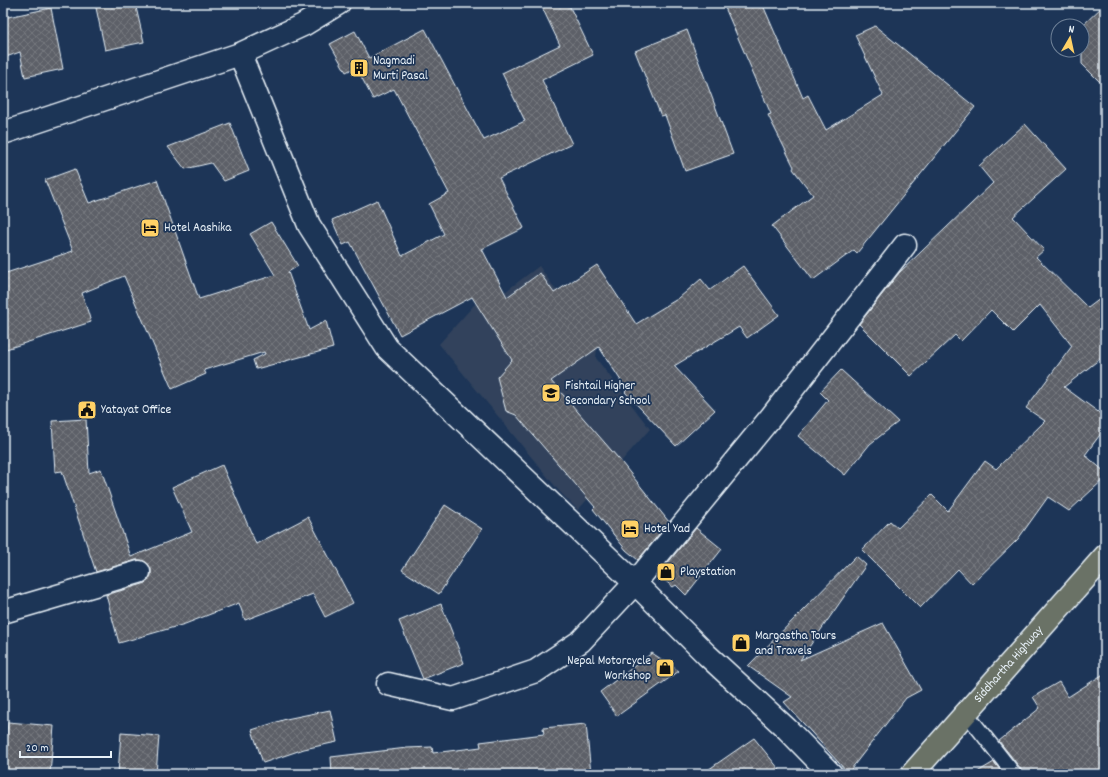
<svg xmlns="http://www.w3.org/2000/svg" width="1108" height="777" viewBox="0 0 1108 777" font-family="Dekko,sans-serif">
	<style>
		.built { fill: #30425c }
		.building { fill: url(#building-cross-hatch); stroke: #e8f1f8 }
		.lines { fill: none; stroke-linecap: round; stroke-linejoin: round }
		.lane-casing { stroke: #e8f1f8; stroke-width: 17 }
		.street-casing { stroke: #e8f1f8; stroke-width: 25 }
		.secondary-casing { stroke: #e8f1f8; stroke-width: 25 }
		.highway-casing { stroke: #e8f1f8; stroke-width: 25 }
		.lane { stroke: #1d3557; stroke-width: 14 }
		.street { stroke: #1d3557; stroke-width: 22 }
		.secondary { stroke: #1d3557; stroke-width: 22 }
		.highway { stroke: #6a7266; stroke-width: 22 }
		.labels { text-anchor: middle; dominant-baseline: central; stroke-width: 3.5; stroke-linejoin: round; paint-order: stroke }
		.poi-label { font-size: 13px; fill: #e8f1f8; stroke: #1d3557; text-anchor: start }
		.street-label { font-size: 13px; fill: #e8f1f8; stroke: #1d3557 }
	</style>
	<defs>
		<pattern id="building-cross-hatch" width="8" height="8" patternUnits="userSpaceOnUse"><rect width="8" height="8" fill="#5d6167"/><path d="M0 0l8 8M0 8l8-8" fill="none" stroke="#74787e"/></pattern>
	</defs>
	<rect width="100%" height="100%" fill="#1d3557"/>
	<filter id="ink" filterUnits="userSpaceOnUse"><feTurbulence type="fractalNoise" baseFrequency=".025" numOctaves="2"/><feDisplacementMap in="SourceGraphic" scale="8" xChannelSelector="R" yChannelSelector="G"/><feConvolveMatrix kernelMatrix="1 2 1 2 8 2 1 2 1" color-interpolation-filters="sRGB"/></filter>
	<g filter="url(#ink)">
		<polygon class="built" points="539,266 597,348 596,358 650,429 578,510 559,491 439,344 474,305 495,287 502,294"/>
		<g class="building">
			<polygon points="95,3 135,3 144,42 105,50"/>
			<polygon points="540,3 568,3 593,55 542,80 572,144 499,178 524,228 482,249 507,297 540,273 554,293 597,265 636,324 679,298 701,279 710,290 743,266 779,315 747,338 739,327 674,366 715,410 676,446 625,392 627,390 599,347 551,381 618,458 669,522 638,560 626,550 593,509 595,507 516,415 506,411 497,377 512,360 472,297 400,335 350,242 343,245 332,220 377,200 402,256 444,234 429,204 449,193 394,89 373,99 356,67 346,72 330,44 355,31 369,58 425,29 484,140 525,121 502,73 560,45"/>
			<polygon points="723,3 762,3 803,98 808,95 826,130 883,95 855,35 875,26 975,107 857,253 854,250 813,280 772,226 813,195 793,169 794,167 768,115 771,114"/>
			<polygon points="1105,4 1105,87 1082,64 1082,26"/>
			<polygon points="51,8 63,69 25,77 20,52 3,58 3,18"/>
			<polygon points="687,30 733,154 685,171 665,115 661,116 635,51"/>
			<polygon points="230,123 249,171 224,181 211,163 185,169 168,147"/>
			<polygon points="1025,124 1066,169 1013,217 1044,250 1036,257 1088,308 1105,295 1105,355 1064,387 1105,417 1105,428 1085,455 1105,472 1105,478 1069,511 1048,497 1018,539 972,584 958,569 920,608 862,550 890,521 898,528 932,495 948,511 985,461 996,469 1045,421 1026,408 1072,346 1040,305 1013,332 991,310 961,341 955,335 911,376 859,324 899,273 993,183 979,166"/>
			<polygon points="75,169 89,203 157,180 199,299 275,275 250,234 271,222 298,266 288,272 309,330 326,321 333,348 256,369 253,360 265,354 264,352 204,370 206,374 172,389 124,276 82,293 91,322 3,350 3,274 73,251 45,180"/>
			<polygon points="841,370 898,422 870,444 845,475 798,436 828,400 820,392"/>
			<polygon points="86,419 89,473 101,469 131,557 192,532 172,487 222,465 256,544 308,517 353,603 325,617 313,594 245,620 239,603 185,624 119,643 106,595 143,584 148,581 151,575 151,569 147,563 142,560 136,560 96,572 62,471 55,472 52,421"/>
			<polygon points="445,505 482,529 439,594 402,570"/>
			<polygon points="696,528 722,549 686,595 676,585 673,587 658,575"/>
			<polygon points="856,556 866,565 800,660 883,623 921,690 906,698 848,773 784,702 792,697 748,666"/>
			<polygon points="441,604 464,663 423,679 399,621"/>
			<polygon points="652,653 679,671 617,716 600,692"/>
			<polygon points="1105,673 1105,774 1022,774 1021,769 999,741 1040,708 1033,697 1059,682 1068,697"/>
			<polygon points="330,710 337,742 304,749 263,763 252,730 286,719"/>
			<polygon points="8,722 54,726 50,774 3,774"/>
			<polygon points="586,724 591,774 332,774 331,757 407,748 432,747 433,753 481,747 480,742 544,734 543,728"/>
			<polygon points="121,733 159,736 156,774 118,774"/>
			<polygon points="754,738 783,774 702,774"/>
			<polygon points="994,762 1003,774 974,774"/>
		</g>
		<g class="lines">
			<defs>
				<polyline id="lane" points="966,713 1014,774"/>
				<g id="street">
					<polyline points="3,612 139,572"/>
					<polyline points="388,684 453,699 536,671 581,641 635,583 771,417 905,245"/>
				</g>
				<g id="secondary">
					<polyline points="240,54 309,225 387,348 635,583 707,655 787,729 831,774"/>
					<polyline points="3,133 240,54 303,25 339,3"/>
				</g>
				<g id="highway">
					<path id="s1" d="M912,774L1105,556"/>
				</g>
			</defs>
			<use href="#lane" class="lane-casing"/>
			<use href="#street" class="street-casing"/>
			<use href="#secondary" class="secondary-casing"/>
			<use href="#highway" class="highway-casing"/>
			<use href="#lane" class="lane"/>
			<use href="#street" class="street"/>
			<use href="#secondary" class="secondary"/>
			<use href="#highway" class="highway"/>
		</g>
	</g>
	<defs>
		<symbol id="building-square" viewBox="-11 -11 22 22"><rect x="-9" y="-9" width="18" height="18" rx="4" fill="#ffd166" stroke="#1d3557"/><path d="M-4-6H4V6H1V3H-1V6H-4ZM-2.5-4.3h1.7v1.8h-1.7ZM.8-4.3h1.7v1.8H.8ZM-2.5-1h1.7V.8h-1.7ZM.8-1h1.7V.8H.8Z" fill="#111"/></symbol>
		<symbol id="hotel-square" viewBox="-11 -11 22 22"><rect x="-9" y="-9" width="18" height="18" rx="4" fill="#ffd166" stroke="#1d3557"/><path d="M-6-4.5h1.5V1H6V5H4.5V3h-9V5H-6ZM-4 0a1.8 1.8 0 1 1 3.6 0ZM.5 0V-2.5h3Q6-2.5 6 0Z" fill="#111"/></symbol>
		<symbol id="school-square" viewBox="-11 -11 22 22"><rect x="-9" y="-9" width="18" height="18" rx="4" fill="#ffd166" stroke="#1d3557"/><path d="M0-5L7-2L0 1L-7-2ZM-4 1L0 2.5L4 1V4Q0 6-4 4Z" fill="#111"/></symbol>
		<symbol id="civic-square" viewBox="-11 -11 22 22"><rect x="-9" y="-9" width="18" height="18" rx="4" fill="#ffd166" stroke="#1d3557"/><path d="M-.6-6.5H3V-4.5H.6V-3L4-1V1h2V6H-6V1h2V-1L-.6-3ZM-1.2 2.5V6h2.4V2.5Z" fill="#111"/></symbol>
		<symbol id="shop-square" viewBox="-11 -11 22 22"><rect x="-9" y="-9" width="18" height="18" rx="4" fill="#ffd166" stroke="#1d3557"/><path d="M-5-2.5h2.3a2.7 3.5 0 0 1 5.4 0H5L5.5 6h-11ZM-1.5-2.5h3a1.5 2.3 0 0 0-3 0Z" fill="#111"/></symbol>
	</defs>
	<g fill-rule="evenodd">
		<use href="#building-square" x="348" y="57" width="22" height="22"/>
		<use href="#hotel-square" x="139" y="217" width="22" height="22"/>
		<use href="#school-square" x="540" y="382" width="22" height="22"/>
		<use href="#civic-square" x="76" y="399" width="22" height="22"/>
		<use href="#hotel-square" x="619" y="518" width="22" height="22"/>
		<use href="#shop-square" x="655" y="561" width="22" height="22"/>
		<use href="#shop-square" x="730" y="632" width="22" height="22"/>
		<use href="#shop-square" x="654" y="657" width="22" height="22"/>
	</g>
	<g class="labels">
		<g class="poi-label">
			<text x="373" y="61">Nagmadi<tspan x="373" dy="15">Murti Pasal</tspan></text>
			<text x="164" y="228">Hotel Aashika</text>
			<text x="565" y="386">Fishtail Higher<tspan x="565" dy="15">Secondary School</tspan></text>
			<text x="101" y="410">Yatayat Office</text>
			<text x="644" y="529">Hotel Yad</text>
			<text x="680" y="572">Playstation</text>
			<text x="755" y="636">Margastha Tours<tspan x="755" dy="15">and Travels</tspan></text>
			<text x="651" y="661" text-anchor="end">Nepal Motorcycle<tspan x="651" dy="15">Workshop</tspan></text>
		</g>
		<g class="street-label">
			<text stroke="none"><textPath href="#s1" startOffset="146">Siddhartha Highway</textPath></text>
		</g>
	</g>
	<rect width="1108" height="777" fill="none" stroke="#1d3557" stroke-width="16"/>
	<rect x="8" y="8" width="1092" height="761" fill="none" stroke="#e8f1f8" stroke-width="1.5" filter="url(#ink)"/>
	<g transform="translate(1070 38) rotate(9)"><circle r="19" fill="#1d3557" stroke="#6e8097"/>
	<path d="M0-3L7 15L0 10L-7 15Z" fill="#ffd166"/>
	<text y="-6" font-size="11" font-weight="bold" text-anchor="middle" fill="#e8f1f8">N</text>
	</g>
	<path d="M20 751v6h91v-6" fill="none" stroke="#e8f1f8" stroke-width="2"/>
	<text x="26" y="751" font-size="12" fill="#e8f1f8" stroke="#1d3557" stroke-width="3" paint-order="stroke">20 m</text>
</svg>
